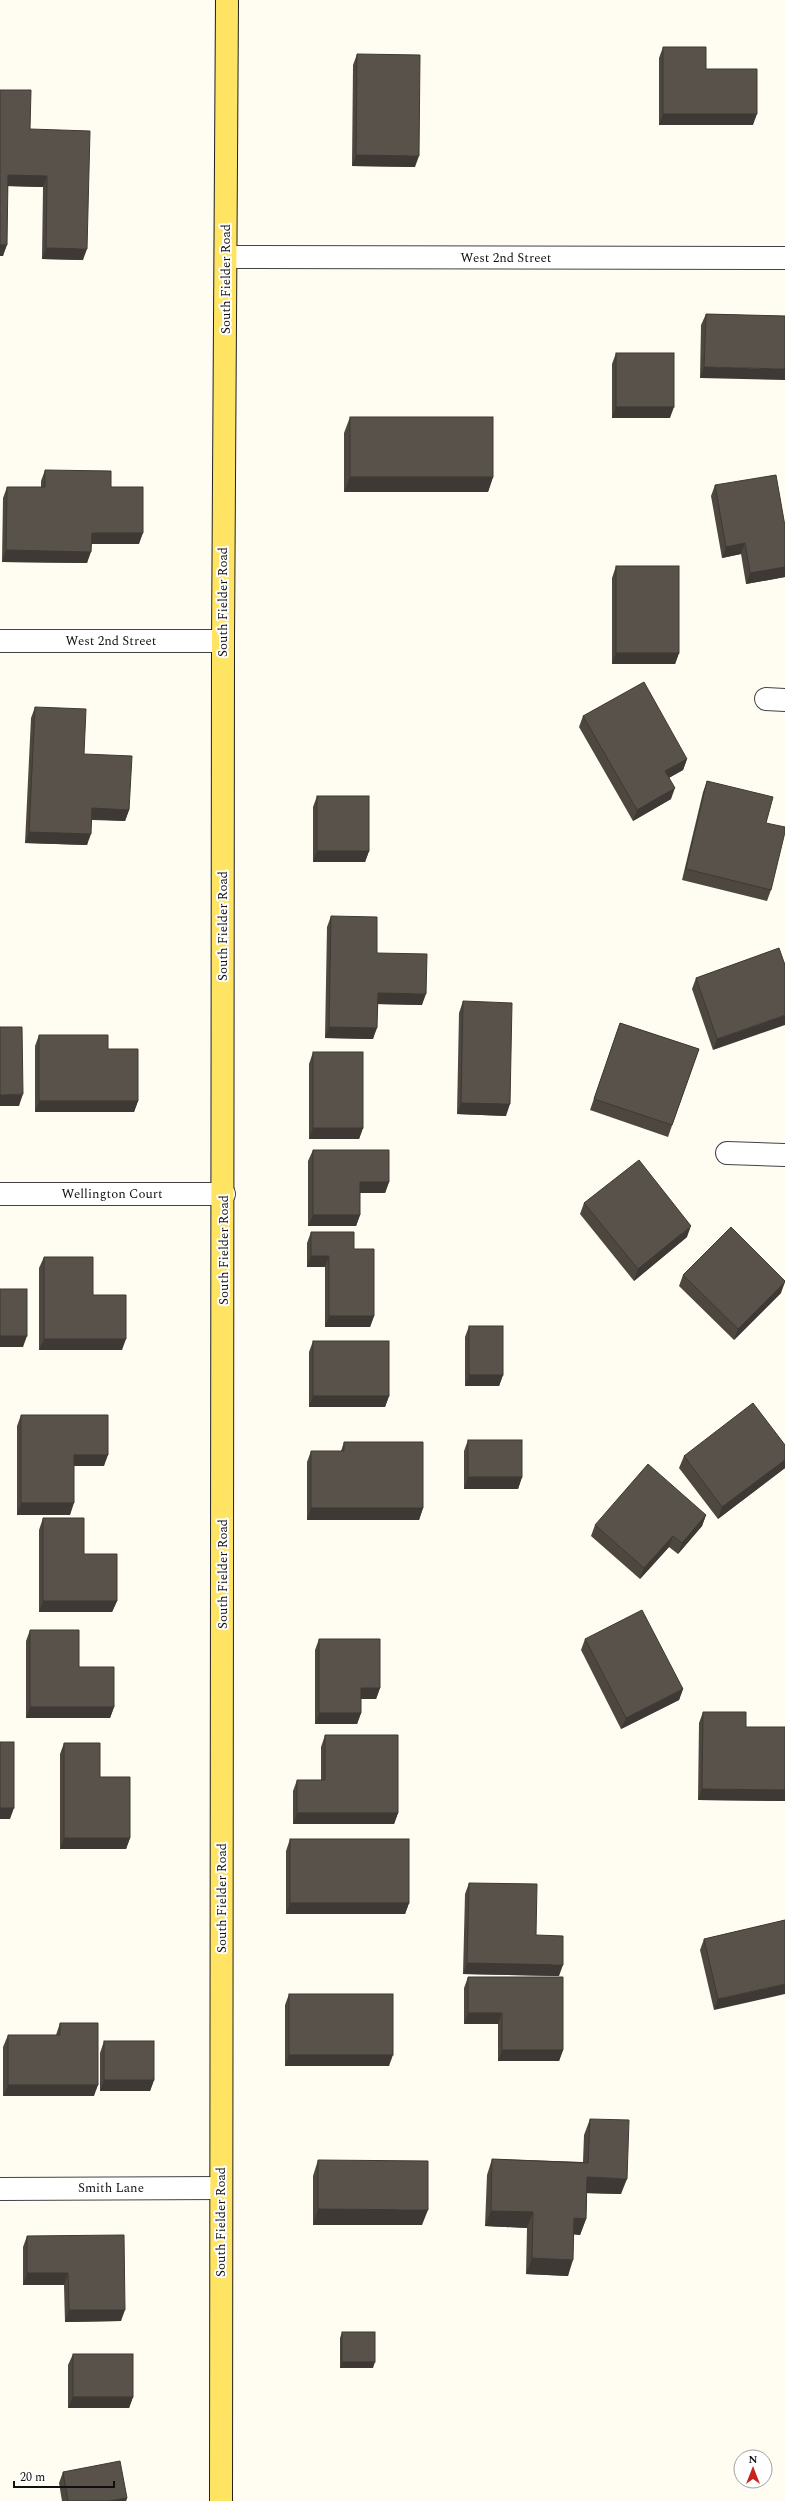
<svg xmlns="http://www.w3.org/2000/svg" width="785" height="2501" viewBox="0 0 785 2501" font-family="Spectral,serif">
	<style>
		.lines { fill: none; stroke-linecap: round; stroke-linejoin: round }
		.minor-casing { stroke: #434343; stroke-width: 24 }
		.major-casing { stroke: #212121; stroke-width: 24 }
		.minor { stroke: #fff; stroke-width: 22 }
		.major { stroke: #ffe463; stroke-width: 22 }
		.wall { fill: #4d4740 }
		.shaded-wall { fill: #3e3934 }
		.building { fill: #59524b; stroke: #3e3934 }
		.labels { text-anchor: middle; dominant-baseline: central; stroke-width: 4; stroke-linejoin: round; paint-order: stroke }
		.street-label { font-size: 13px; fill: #101010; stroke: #fff }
	</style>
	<rect width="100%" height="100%" fill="#fffdf2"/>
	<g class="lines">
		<defs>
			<g id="minor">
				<polyline points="227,257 785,258"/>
				<polyline points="0,641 223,641"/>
				<polyline points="766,699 785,700"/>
				<polyline points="727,1153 785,1155"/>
				<polyline points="0,1194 224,1194"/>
				<polyline points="0,2189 221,2188"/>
			</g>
			<polyline id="major" points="221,2501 223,641 227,0"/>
		</defs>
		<use href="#minor" class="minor-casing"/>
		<use href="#major" class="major-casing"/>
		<use href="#minor" class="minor"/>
		<use href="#major" class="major"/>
	</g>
	<g class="wall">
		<polygon points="663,47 706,69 753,125 659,125 659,58"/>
		<polygon points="357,54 415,167 352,166 353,65"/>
		<polygon points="0,90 30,129 83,260 42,259 43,187 8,186 3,256"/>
		<polygon points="706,314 785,316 700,378 701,325"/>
		<polygon points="616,353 670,418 612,418 612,364"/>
		<polygon points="350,417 493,477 488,492 344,492 344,433"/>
		<polygon points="45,470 111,487 139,544 91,544 87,563 2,562 3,498 7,487 41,487 41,481"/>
		<polygon points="715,485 785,526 785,577 746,584 741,554 722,558 711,496"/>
		<polygon points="616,566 679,653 675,664 612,664 612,578"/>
		<polygon points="35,707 84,754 129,810 125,821 91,820 87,845 25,843 31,718"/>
		<polygon points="583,716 687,759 683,770 669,778 671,799 633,821 579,727"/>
		<polygon points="707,781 766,823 771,890 767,901 682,880 703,792"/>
		<polygon points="317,796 369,851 365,862 313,862 313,807"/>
		<polygon points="331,916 377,953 422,1005 378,1004 373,1039 325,1038 327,927"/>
		<polygon points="779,948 713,1050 692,989 696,978"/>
		<polygon points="463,1001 506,1116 457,1114 459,1013"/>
		<polygon points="620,1023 699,1049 668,1137 590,1110"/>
		<polygon points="39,1035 108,1049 138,1101 134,1112 35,1112 35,1046"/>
		<polygon points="313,1052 363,1128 359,1139 309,1139 309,1064"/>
		<polygon points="313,1150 389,1182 385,1193 360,1193 360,1215 356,1226 308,1226 308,1161"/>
		<polygon points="584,1203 687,1237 634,1281 580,1214"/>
		<polygon points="311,1232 354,1249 374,1316 370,1327 325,1327 325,1267 307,1267 307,1243"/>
		<polygon points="44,1257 93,1295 122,1350 39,1350 39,1268"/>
		<polygon points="683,1275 781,1293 734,1340 679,1286"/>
		<polygon points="469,1326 503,1375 499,1386 465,1386 465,1337"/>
		<polygon points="313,1341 389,1396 385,1407 309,1407 309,1352"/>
		<polygon points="21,1415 104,1466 74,1466 70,1515 17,1515 17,1426"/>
		<polygon points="468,1440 522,1477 518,1489 464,1489 464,1451"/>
		<polygon points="344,1442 423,1508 419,1520 307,1520 307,1462 311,1451 341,1451"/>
		<polygon points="785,1445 785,1468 718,1519 679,1468 684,1456"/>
		<polygon points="706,1515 702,1526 678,1554 669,1547 640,1579 591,1536 595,1525"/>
		<polygon points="43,1518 84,1554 117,1601 112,1612 39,1612 39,1530"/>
		<polygon points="30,1630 79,1667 114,1707 110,1718 26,1718 26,1641"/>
		<polygon points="319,1639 380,1688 376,1699 361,1699 361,1713 357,1724 315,1724 315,1650"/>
		<polygon points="585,1639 683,1689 679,1700 621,1729 581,1650"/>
		<polygon points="703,1712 746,1727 785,1727 785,1801 698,1800 699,1723"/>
		<polygon points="325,1735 398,1813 394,1824 293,1824 293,1791 297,1780 321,1780 321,1747"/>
		<polygon points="64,1743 100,1777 130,1838 126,1849 60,1849 60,1754"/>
		<polygon points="290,1839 409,1903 405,1914 286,1914 286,1851"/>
		<polygon points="469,1883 536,1935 559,1976 463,1974 465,1894"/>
		<polygon points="785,1920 714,2010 700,1950 704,1939"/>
		<polygon points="468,1977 563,2050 559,2061 498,2061 498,2024 464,2024 464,1988"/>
		<polygon points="289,1994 389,2066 285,2066 285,2005"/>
		<polygon points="60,2023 94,2096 3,2096 3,2047 8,2035 56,2035"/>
		<polygon points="104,2041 154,2080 150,2091 100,2091 100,2053"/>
		<polygon points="590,2119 621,2194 587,2193 586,2219 580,2235 574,2234 568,2276 526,2274 527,2228 485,2226 487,2175 492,2159 583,2162 584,2135"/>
		<polygon points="318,2160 422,2225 313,2225 313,2176"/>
		<polygon points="27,2236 121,2321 65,2322 64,2285 23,2285 23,2247"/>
		<polygon points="342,2332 373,2368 340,2368 340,2338"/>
		<polygon points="73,2354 133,2397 129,2408 68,2408 68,2365"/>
		<polygon points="63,2472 127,2498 126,2501 62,2501 59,2483"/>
	</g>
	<g class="shaded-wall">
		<polygon points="663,114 757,114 753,125 659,125"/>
		<polygon points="356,155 419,156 415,167 352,166"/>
		<polygon points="8,175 47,176 43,187 4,186"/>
		<polygon points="0,245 7,245 3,256 0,256"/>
		<polygon points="46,248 87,249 83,260 42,259"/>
		<polygon points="704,367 785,369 785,380 700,378"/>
		<polygon points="616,407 674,407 670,418 612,418"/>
		<polygon points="350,477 493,477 488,492 344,492"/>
		<polygon points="92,533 143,533 139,544 88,544"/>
		<polygon points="745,543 741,554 722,558 726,547"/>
		<polygon points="6,550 91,552 87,563 2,562"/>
		<polygon points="785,567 785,577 746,584 750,573"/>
		<polygon points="616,653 679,653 675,664 612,664"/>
		<polygon points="687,759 683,770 661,782 665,771"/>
		<polygon points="675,788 671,799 633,821 637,810"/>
		<polygon points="92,808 129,810 125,821 88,819"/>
		<polygon points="29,832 91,834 87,845 25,843"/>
		<polygon points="317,851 369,851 365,862 313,862"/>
		<polygon points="378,993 426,994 422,1005 374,1004"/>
		<polygon points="785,1015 785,1025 713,1050 717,1039"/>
		<polygon points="329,1027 377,1028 373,1039 325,1038"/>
		<polygon points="23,1094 19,1106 0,1106 0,1095"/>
		<polygon points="39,1101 138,1101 134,1112 35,1112"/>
		<polygon points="461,1103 510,1104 506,1116 457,1114"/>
		<polygon points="313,1128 363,1128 359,1139 309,1139"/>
		<polygon points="360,1182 389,1182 385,1193 356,1193"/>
		<polygon points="313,1215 360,1215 356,1226 308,1226"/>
		<polygon points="691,1226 687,1237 634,1281 638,1269"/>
		<polygon points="311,1256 329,1256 325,1267 307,1267"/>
		<polygon points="785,1282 781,1293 734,1340 738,1329"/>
		<polygon points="329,1316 374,1316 370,1327 325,1327"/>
		<polygon points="0,1336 27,1336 23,1347 0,1347"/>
		<polygon points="44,1339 126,1339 122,1350 39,1350"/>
		<polygon points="469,1375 503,1375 499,1386 465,1386"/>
		<polygon points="313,1396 389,1396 385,1407 309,1407"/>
		<polygon points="74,1455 108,1455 104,1466 70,1466"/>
		<polygon points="785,1460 785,1468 718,1519 722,1507"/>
		<polygon points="468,1477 522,1477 518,1489 464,1489"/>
		<polygon points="21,1503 74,1503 70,1515 17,1515"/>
		<polygon points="311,1508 423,1508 419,1520 307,1520"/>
		<polygon points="706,1515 702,1526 678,1554 682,1543"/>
		<polygon points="673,1536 669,1547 640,1579 644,1568"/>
		<polygon points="43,1601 117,1601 112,1612 39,1612"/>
		<polygon points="361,1688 380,1688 376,1699 357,1699"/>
		<polygon points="683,1689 679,1700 621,1729 626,1718"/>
		<polygon points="30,1707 114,1707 110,1718 26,1718"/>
		<polygon points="319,1713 361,1713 357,1724 315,1724"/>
		<polygon points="702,1789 785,1790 785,1801 698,1800"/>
		<polygon points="0,1808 14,1808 10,1819 0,1819"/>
		<polygon points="297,1813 398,1813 394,1824 293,1824"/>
		<polygon points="64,1838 130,1838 126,1849 60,1849"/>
		<polygon points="290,1903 409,1903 405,1914 286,1914"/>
		<polygon points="467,1963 563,1965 559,1976 463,1974"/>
		<polygon points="785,1984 785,1994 714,2010 718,1999"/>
		<polygon points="468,2013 502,2013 498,2024 464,2024"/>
		<polygon points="502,2050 563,2050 559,2061 498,2061"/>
		<polygon points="289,2055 393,2055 389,2066 285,2066"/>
		<polygon points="104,2080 154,2080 150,2091 100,2091"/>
		<polygon points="8,2085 98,2085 94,2096 3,2096"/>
		<polygon points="587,2177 627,2179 621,2194 581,2193"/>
		<polygon points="318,2209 428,2210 422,2225 313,2225"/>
		<polygon points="491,2211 533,2212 527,2228 485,2226"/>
		<polygon points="574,2218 586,2219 580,2235 569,2234"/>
		<polygon points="532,2258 573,2260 568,2276 526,2274"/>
		<polygon points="27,2273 68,2273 64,2285 23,2285"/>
		<polygon points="69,2310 125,2310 121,2321 65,2322"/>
		<polygon points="342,2362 375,2362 373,2368 340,2368"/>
		<polygon points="73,2397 133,2397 129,2408 68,2408"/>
		<polygon points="127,2498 126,2501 108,2501"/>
	</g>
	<g class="building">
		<polygon points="663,47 706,47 706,69 757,69 757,114 663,114"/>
		<polygon points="357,54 420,55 419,156 356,155"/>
		<polygon points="0,90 31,90 30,129 90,131 87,249 46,248 47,176 8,175 7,245 0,245"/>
		<polygon points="706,314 785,316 785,369 704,367"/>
		<rect x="616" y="353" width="58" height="54"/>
		<rect x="350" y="417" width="143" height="60"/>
		<polygon points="45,470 111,471 111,487 143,487 143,533 92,533 91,552 6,550 7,487 45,487"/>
		<polygon points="776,475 785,526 785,567 750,573 745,543 726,547 715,485"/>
		<rect x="616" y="566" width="63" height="87"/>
		<polygon points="644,682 687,759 665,771 675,788 637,810 583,716"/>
		<polygon points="35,707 86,709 84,754 132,756 129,810 92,808 91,834 29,832"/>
		<polygon points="707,781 773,797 766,823 785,827 785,832 771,890 686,869"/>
		<rect x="317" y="796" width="52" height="55"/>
		<polygon points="331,916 377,917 377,953 427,954 426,994 378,993 377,1028 329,1027"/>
		<polygon points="779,948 785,965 785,1015 717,1039 696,978"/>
		<polygon points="463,1001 512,1003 510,1104 461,1103"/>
		<polygon points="620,1023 699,1049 672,1125 594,1099"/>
		<polygon points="0,1027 22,1027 23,1094 0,1095"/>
		<polygon points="39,1035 108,1035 108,1049 138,1049 138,1101 39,1101"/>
		<rect x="313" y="1052" width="50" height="76"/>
		<polygon points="313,1150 389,1150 389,1182 360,1182 360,1215 313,1215"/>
		<polygon points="639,1160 691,1226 638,1269 584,1203"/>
		<polygon points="731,1227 785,1281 785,1282 738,1329 683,1275"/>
		<polygon points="311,1232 354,1232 354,1249 374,1249 374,1316 329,1316 329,1256 311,1256"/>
		<polygon points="44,1257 93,1257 93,1295 126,1295 126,1339 44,1339"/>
		<rect x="0" y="1289" width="27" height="47"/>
		<rect x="469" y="1326" width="34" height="49"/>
		<rect x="313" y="1341" width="76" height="55"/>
		<polygon points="753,1403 785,1445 785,1460 722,1507 684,1456"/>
		<polygon points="21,1415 108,1415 108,1455 74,1455 74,1503 21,1503"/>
		<rect x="468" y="1440" width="54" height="37"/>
		<polygon points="344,1442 423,1442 423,1508 311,1508 311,1451 344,1451"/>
		<polygon points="648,1464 706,1515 682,1543 673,1536 644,1568 595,1525"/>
		<polygon points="43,1518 84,1518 84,1554 117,1554 117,1601 43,1601"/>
		<polygon points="642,1610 683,1689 626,1718 585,1639"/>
		<polygon points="30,1630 79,1630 79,1667 114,1667 114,1707 30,1707"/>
		<polygon points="319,1639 380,1639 380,1688 361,1688 361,1713 319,1713"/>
		<polygon points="703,1712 746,1712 746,1727 785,1727 785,1790 702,1789"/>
		<polygon points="325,1735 398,1735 398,1813 297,1813 297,1780 325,1780"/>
		<rect x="0" y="1742" width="14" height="66"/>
		<polygon points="64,1743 100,1743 100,1777 130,1777 130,1838 64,1838"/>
		<rect x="290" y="1839" width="119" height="64"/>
		<polygon points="469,1883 537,1884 536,1935 563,1936 563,1965 467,1963"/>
		<polygon points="785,1920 785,1984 718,1999 704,1939"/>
		<polygon points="468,1977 563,1977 563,2050 502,2050 502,2013 468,2013"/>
		<rect x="289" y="1994" width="104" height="61"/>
		<polygon points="60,2023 98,2023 98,2085 8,2085 8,2035 60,2035"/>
		<rect x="104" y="2041" width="50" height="39"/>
		<polygon points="590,2119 629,2120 627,2179 587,2177 586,2219 574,2218 573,2260 532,2258 533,2212 491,2211 492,2159 588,2163"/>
		<polygon points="318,2160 428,2161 428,2210 318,2209"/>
		<polygon points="124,2235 125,2310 69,2310 68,2273 27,2273 27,2236"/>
		<rect x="342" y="2332" width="33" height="30"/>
		<rect x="73" y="2354" width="60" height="43"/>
		<polygon points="120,2461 127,2498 108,2501 68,2501 63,2472"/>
	</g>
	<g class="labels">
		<g class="street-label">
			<text x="506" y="258">West 2nd Street</text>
			<text transform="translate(226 279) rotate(-90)">South Fielder Road</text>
			<text transform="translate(223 602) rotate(-90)">South Fielder Road</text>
			<text x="111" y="641">West 2nd Street</text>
			<text transform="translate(223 926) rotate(-90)">South Fielder Road</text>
			<text x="112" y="1194">Wellington Court</text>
			<text transform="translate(224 1250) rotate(-90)">South Fielder Road</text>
			<text transform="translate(223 1574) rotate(-90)">South Fielder Road</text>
			<text transform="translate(222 1898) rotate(-90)">South Fielder Road</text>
			<text x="111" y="2188">Smith Lane</text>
			<text transform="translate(221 2222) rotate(-90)">South Fielder Road</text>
		</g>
	</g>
	<g transform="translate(753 2469)"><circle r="19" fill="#ffffff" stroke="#9f9f9f"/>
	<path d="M0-3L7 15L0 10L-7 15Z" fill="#c8241f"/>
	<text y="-6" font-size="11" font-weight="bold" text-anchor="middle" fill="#101010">N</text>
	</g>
	<path d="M14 2481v6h100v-6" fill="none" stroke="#101010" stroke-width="2"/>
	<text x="20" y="2481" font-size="12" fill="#101010" stroke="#ffffff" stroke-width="3" paint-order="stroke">20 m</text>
</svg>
